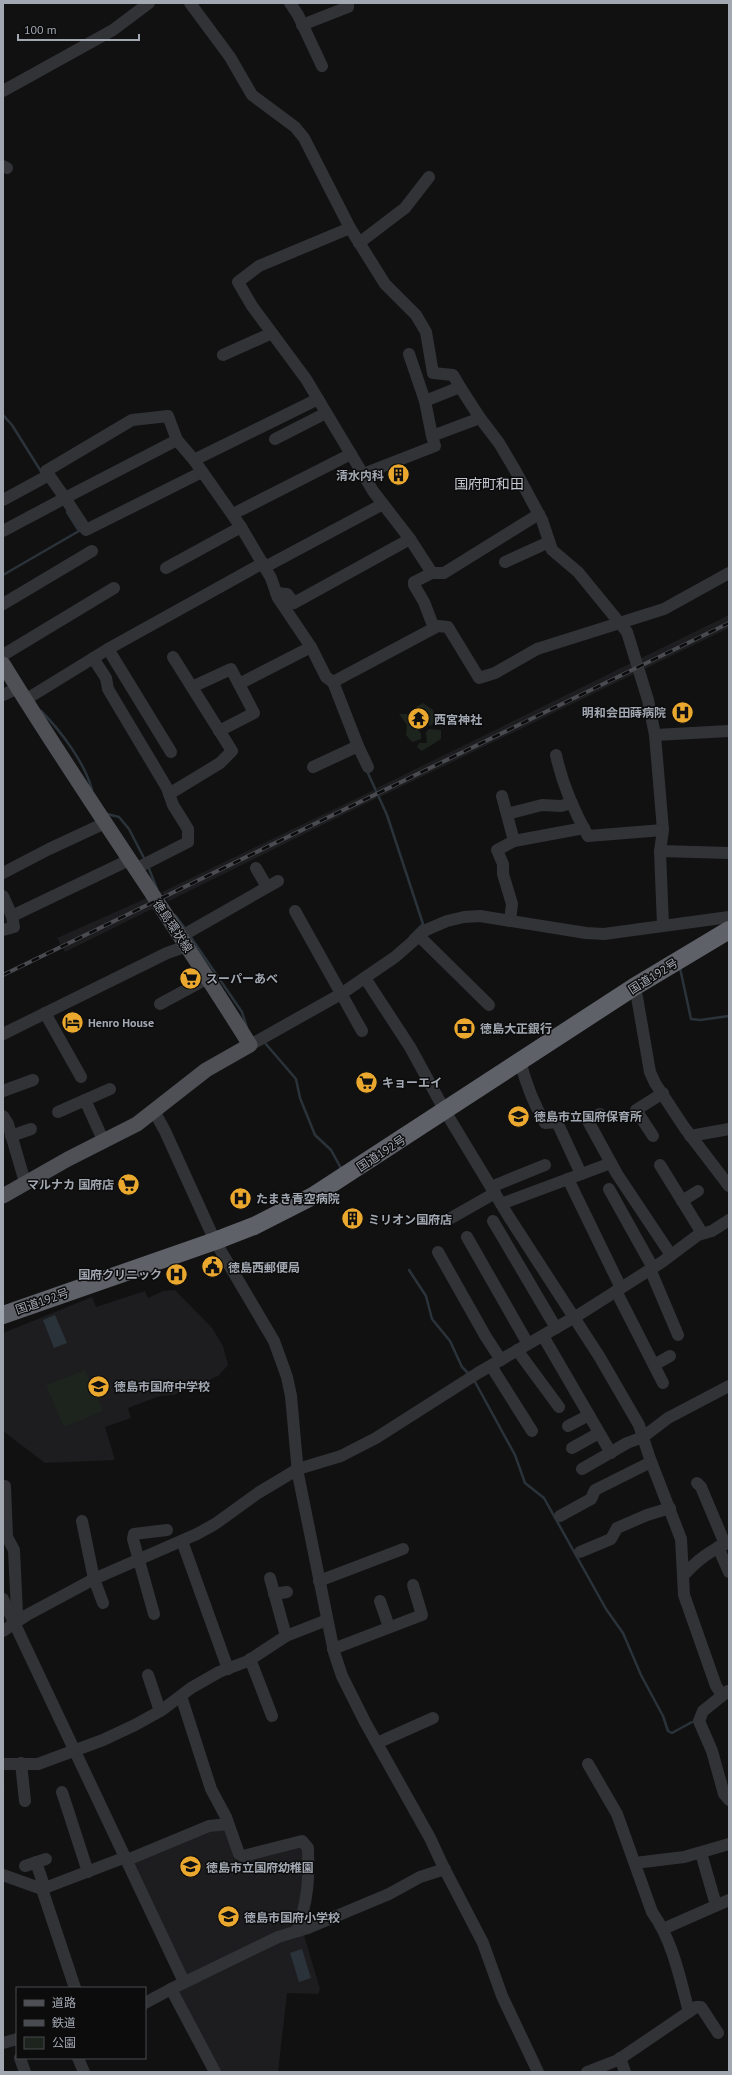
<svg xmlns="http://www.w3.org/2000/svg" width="732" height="2075" viewBox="0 0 732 2075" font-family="'PT Sans','Noto Sans JP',sans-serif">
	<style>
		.built { fill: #1d1d1f }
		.green { fill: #1d241e }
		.water { fill: #2b333a }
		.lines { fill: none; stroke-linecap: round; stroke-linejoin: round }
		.stream { stroke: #2b333a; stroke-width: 2.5 }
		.minor { stroke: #323337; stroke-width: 12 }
		.major { stroke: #4e5056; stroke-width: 15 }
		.highway { stroke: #5e6168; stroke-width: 18 }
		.rail-casing { stroke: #494b50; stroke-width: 4 }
		.rail { stroke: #0c0c0d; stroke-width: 2.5; stroke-dasharray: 8; stroke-linecap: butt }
		.labels { text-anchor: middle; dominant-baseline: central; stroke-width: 3; stroke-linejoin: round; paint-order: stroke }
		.poi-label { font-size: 12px; font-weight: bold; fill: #a2a8b2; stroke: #0c0c0d; text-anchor: start }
		.street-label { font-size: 12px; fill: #a2a8b2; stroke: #0c0c0d }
		.quarter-label { font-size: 14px; fill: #c3c6cf; stroke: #0c0c0d }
	</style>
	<rect width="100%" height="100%" fill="#111112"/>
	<g class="built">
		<polygon points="729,615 729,628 380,797 377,788"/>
		<polygon points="374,790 377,798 169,901 162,892"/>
		<polygon points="156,894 162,904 65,952 57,938"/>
		<polygon points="175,1290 212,1328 223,1346 228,1365 218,1376 174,1395 160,1396 128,1408 131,1418 105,1427 115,1460 45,1463 3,1431 3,1333 92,1297 96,1307 145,1291 148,1298 163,1291"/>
		<polygon points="220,1828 227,1831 237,1856 292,1845 303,1848 307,1884 293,1931 190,1976 183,1972 132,1863"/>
		<polygon points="304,1935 320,1989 318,1994 287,1993 278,2072 218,2072 175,1990 271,1943"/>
	</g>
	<g class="green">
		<polygon points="423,703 433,710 436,720 431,726 427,723 424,712 414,712 416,707"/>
		<polygon points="399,714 407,714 421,734 421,739 412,742 406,735 407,725"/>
		<polygon points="429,729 441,730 441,739 422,751 417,747 419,743 427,743 426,732"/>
		<polygon points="85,1370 103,1411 64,1427 46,1385"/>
	</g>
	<g class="water">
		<polygon points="55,1315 67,1343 54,1348 43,1320"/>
		<polygon points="302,1949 311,1978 299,1982 290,1953"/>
	</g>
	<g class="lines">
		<g class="stream">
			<polyline points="3,415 12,425 42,473"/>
			<polyline points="3,575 79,531 67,512"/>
			<path d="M41,711C61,731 85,763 92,790"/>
			<polyline points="367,771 387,815 423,924 410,937"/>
			<polyline points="107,814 119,817 129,829 145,860"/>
			<polyline points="148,866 157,889"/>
			<polyline points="175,915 186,930"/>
			<polyline points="190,936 242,1012 247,1028"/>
			<polyline points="680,968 691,1019 700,1020 729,1016"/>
			<polyline points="265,1043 296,1079 300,1098 315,1135 331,1150 342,1170"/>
			<polyline points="409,1270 426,1296 432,1319 450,1341 462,1367 470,1375"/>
			<polyline points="474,1380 515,1455 525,1483 544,1498 606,1609 623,1633 641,1675 663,1716 668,1731 672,1733 692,1722"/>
			<polyline points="3,1787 3,1788"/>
		</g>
		<g class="minor">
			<polyline points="190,3 230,57 252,95 295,127 304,138 350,228 385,284 416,315 426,332 433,373 453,375 460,387"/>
			<polyline points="290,3 298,15 322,66"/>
			<polyline points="302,25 348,7 348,3"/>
			<polyline points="3,91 113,30 149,3"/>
			<polyline points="3,166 7,168"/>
			<polyline points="359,243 405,208 429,177"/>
			<polyline points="409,354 425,401"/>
			<polyline points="223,355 272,333"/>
			<polyline points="480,418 499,443 515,470 542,520 552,550 578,572 627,632 648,700 655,735 663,830 660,851 663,925"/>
			<polyline points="275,439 326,413"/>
			<polyline points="177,440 65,498 86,530 202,472"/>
			<polyline points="194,460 241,527 271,578 278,598 311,647 326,677 333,682 358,746 313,767"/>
			<polyline points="363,474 435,446 432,436 480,418 460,387 425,401 432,436"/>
			<polyline points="3,500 49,475"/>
			<polyline points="233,514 351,454"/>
			<polyline points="3,531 65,498 46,471 132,420 168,416 177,440 194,460 318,399"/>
			<polyline points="410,539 432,573 414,582 414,585 424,602 434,628"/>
			<polyline points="505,562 549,542"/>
			<polyline points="265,567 383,504"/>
			<polyline points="166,568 241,527"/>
			<polyline points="432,573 444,573 539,514"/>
			<polyline points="276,593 287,594 294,603 410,539 373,491 306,379 252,306 238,282 259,266 350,228"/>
			<polyline points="3,604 92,551"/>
			<polyline points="108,649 171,752"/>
			<polyline points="3,655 114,588"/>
			<polyline points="93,658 106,678 108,689 167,788 173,805 188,829 188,842 135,869"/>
			<polyline points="333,682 438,626 448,627 479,678 495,673 537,649 664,609 729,573"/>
			<polyline points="239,684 311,647"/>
			<polyline points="192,687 231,669 254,713 219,731"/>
			<polyline points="3,695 18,688"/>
			<polyline points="25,700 108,649 263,563"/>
			<polyline points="655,735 729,731"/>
			<polyline points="358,746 368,767"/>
			<path d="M556,755C562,783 574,811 588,836L663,830"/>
			<polyline points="169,794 220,763 232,751 173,657"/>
			<polyline points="502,796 514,841"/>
			<polyline points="507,814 542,805 561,806 572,803"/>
			<polyline points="660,851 729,853"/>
			<polyline points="256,868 267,887"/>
			<polyline points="3,873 49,849 105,823"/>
			<polyline points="3,896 12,916 129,860"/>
			<polyline points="295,911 362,1031"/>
			<polyline points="510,921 512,904 503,874 503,864 497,850 514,841 584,828"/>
			<polyline points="3,930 14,927 12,916"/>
			<polyline points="419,936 489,1005"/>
			<polyline points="180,937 278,881"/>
			<polyline points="365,978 410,1047 445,1111 509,1217 599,1356 639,1425 650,1459 681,1539 684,1595 716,1686 722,1695"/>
			<polyline points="634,987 637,997 650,1072 655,1083 684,1127 729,1186"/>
			<polyline points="160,1004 208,978"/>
			<polyline points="45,1013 81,1077"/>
			<polyline points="3,1034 167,953 187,946"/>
			<polyline points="250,1045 341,994 395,957 426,930 447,921 464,917 480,916 586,933 604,934 729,917"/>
			<path d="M520,1061C526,1084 533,1103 545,1123L557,1122L581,1174"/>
			<polyline points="3,1091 33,1080"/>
			<polyline points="85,1100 104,1142"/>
			<polyline points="154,1111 165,1131 215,1241 274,1341 287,1377 291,1396 298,1474 334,1652 342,1676 365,1722 430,1838 443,1866 483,1943 502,1996 538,2072"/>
			<polyline points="58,1112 110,1089"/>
			<polyline points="600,1114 588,1121 617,1174 671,1255"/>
			<polyline points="3,1116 8,1124 25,1182"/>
			<polyline points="11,1136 31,1129"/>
			<polyline points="653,1136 636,1110 663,1093"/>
			<polyline points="690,1136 729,1129"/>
			<polyline points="660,1165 702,1233"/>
			<polyline points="568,1179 621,1288"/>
			<polyline points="491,1187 545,1165"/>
			<polyline points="609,1189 653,1268"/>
			<polyline points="682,1201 698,1191"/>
			<polyline points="501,1204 611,1163"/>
			<polyline points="451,1218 495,1193"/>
			<polyline points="493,1221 556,1328"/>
			<polyline points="467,1237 528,1344"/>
			<polyline points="438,1252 486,1337 501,1360"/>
			<polyline points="650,1269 678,1335"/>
			<polyline points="616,1291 663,1383"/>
			<polyline points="543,1336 611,1453"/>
			<polyline points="517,1350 559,1407"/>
			<polyline points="654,1365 670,1356"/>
			<polyline points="491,1366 532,1431"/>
			<polyline points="568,1426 589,1415"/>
			<polyline points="572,1448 599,1433"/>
			<polyline points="582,1469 627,1443 643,1437 668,1418 729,1386"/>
			<polyline points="697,1483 701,1487 725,1544"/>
			<polyline points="3,1486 5,1486 7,1537 14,1550 17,1613 16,1623"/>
			<polyline points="560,1516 591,1499 595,1490 651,1462"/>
			<polyline points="82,1521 94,1579 103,1603"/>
			<polyline points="182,1541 228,1669"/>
			<polyline points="718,1547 729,1572"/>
			<polyline points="580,1552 611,1539 617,1528 647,1515 670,1508"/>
			<path d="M683,1576C697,1560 710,1551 729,1542"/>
			<polyline points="270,1578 286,1636"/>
			<polyline points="319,1581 403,1549"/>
			<polyline points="274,1594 287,1592"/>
			<polyline points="3,1599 184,1982"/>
			<polyline points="380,1601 389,1627"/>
			<polyline points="154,1614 133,1539 134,1534 167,1530"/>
			<polyline points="3,1631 27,1615 94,1579 197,1534 215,1524 258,1493 298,1469 341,1456 376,1438 478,1373 580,1314 662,1262 698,1235 712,1231 729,1220"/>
			<polyline points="333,1649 422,1615 413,1585"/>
			<polyline points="250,1659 272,1716"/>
			<polyline points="148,1675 160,1711"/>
			<polyline points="728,1691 703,1711 699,1721 712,1751 724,1794 729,1800"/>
			<path d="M181,1696L211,1789L226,1817L239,1854L243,1856L302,1841L308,1848C309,1880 308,1900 297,1931"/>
			<polyline points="377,1743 433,1718"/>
			<polyline points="21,1763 25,1801"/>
			<polyline points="3,1764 38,1764 103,1740 135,1725 162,1710 191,1688 219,1672 248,1661 286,1636 327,1620"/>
			<path d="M588,1764L617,1814L652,1912C673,1941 680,1979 689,2012"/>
			<polyline points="62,1792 88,1872"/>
			<polyline points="701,1853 716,1905"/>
			<polyline points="127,1860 209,1826 228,1824"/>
			<polyline points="36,1862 43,1883 42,1889 75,1988"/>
			<polyline points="635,1863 684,1857 729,1844"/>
			<polyline points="25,1866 46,1859"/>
			<polyline points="3,1875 42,1889 126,1857"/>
			<polyline points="663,1929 729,1900"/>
			<polyline points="171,1989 215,2072"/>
			<polyline points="145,2003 171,1989 278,1937 308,1928 389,1894 420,1877 445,1869"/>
			<polyline points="3,2043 17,2039"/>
			<polyline points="20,2058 25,2072"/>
			<polyline points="78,2058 84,2072"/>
			<polyline points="620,2058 625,2072"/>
			<polyline points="587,2072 618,2060 696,2007 701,2007 718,2033"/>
		</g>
		<path class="major" d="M3,664C82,793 170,916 250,1045L206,1070L137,1124L68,1159L3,1196"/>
		<polyline class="highway" points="3,1315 215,1241 254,1226 313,1196 634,987 729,930"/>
		<defs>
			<polyline id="rail" points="3,975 729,623"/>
		</defs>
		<use href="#rail" class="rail-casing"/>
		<use href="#rail" class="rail"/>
	</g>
	<defs>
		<symbol id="building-disc" viewBox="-11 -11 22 22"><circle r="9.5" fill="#eba82f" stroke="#0c0c0d"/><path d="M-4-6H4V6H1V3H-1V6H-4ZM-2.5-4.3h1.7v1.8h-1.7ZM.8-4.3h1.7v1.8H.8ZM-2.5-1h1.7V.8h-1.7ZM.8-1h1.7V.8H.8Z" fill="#111"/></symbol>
		<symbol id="hospital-disc" viewBox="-11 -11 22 22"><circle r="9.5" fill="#eba82f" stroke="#0c0c0d"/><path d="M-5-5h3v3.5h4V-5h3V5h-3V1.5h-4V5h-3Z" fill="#111"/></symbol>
		<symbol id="temple-disc" viewBox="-11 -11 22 22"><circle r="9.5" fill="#eba82f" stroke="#0c0c0d"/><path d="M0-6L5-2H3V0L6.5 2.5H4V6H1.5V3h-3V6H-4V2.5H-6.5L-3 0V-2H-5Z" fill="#111"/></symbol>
		<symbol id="supermarket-disc" viewBox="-11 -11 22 22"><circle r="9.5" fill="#eba82f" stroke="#0c0c0d"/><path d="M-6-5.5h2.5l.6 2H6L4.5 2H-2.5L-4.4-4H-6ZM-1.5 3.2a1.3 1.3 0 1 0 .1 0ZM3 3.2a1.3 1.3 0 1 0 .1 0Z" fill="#111"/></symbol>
		<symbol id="hotel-disc" viewBox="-11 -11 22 22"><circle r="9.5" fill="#eba82f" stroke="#0c0c0d"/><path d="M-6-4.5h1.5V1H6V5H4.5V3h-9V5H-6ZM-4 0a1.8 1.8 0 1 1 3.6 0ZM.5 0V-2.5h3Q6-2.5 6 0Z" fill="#111"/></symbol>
		<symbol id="bank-disc" viewBox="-11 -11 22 22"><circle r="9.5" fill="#eba82f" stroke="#0c0c0d"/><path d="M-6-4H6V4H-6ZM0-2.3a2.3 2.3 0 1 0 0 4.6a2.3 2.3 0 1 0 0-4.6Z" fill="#111"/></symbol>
		<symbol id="school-disc" viewBox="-11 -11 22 22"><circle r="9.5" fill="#eba82f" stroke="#0c0c0d"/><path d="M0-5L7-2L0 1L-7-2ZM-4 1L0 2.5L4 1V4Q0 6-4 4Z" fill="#111"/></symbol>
		<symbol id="civic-disc" viewBox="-11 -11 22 22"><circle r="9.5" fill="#eba82f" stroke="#0c0c0d"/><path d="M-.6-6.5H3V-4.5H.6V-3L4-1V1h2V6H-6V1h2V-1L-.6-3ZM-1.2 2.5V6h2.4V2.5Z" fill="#111"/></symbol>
	</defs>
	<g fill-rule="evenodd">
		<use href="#building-disc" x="386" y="462" width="25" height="25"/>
		<use href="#hospital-disc" x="670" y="700" width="25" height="25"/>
		<use href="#temple-disc" x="406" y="706" width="25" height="25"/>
		<use href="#supermarket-disc" x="178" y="966" width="25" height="25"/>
		<use href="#hotel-disc" x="60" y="1010" width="25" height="25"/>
		<use href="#bank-disc" x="452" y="1016" width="25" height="25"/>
		<use href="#supermarket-disc" x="354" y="1070" width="25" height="25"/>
		<use href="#school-disc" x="506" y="1104" width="25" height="25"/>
		<use href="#supermarket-disc" x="116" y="1172" width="25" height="25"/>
		<use href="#hospital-disc" x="228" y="1186" width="25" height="25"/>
		<use href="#building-disc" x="340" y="1206" width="25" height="25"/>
		<use href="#civic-disc" x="200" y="1254" width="25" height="25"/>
		<use href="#hospital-disc" x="164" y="1262" width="25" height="25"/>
		<use href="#school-disc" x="86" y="1374" width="25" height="25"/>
		<use href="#school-disc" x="178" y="1854" width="25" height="25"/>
		<use href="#school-disc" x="216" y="1904" width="25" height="25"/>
	</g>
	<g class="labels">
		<g class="poi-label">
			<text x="384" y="475" text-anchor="end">清水内科</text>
			<text x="666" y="712" text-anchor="end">明和会田蒔病院</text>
			<text x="434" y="719">西宮神社</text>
			<text x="206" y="978">スーパーあべ</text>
			<text x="88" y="1022">Henro House</text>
			<text x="480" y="1028">徳島大正銀行</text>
			<text x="382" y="1082">キョーエイ</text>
			<text x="534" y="1116">徳島市立国府保育所</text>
			<text x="114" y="1184" text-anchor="end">マルナカ 国府店</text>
			<text x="256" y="1198">たまき青空病院</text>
			<text x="368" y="1219">ミリオン国府店</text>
			<text x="228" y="1267">徳島西郵便局</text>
			<text x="162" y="1274" text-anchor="end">国府クリニック</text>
			<text x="114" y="1386">徳島市国府中学校</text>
			<text x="206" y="1867">徳島市立国府幼稚園</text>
			<text x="244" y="1917">徳島市国府小学校</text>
		</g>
		<g class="street-label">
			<text transform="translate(173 926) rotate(56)">徳島環状線</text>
			<text transform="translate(653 976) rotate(-32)">国道192号</text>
			<text transform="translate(381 1153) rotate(-33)">国道192号</text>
			<text transform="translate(42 1301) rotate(-19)">国道192号</text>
		</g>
		<g class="quarter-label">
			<text x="489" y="484">国府町和田</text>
		</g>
	</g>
	<rect width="732" height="2075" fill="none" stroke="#a2a8b2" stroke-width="8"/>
	<rect x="16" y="1987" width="130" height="72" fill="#0c0c0d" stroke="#484a4f"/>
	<rect x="24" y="2000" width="20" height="6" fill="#4e5056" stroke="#484a4f"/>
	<text x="52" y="2007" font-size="12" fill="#a2a8b2">道路</text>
	<rect x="24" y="2020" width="20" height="6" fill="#494b50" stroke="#484a4f"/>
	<text x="52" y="2027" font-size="12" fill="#a2a8b2">鉄道</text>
	<rect x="24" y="2037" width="20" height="12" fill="#1d241e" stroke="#484a4f"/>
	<text x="52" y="2047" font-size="12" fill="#a2a8b2">公園</text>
	<path d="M18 34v6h121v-6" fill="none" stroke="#a2a8b2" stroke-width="2"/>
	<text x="24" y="34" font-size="12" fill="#a2a8b2" stroke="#0c0c0d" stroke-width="3" paint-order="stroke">100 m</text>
</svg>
